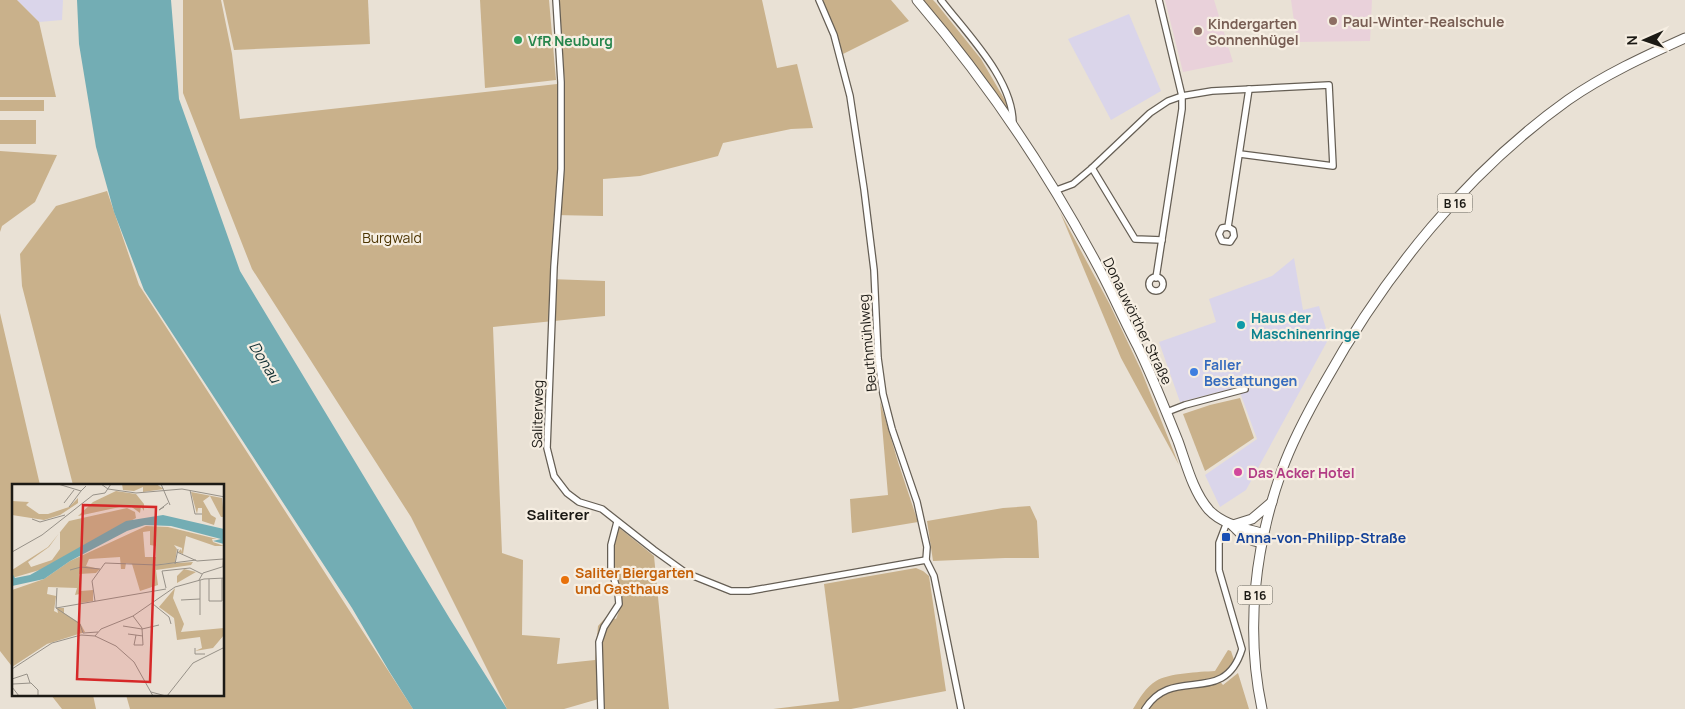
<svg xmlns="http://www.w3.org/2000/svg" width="1685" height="709" viewBox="0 0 1685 709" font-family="Manrope,sans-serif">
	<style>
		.industrial { fill: #dad5ea }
		.education { fill: #e9d1da }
		.green { fill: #c9b18b }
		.water { fill: #73adb4 }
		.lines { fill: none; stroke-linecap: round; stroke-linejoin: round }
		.minor-casing { stroke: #655e54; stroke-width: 8 }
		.secondary-casing { stroke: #655e54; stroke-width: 11 }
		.primary-casing { stroke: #655e54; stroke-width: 11 }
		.minor { stroke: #fff; stroke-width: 5.5 }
		.secondary { stroke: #fff; stroke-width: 9 }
		.primary { stroke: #fff; stroke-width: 9 }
		.education-dot { fill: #8d6e63; stroke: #f6eee2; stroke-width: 2 }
		.leisure-dot { fill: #2e9e5b; stroke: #f6eee2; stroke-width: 2 }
		.culture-dot { fill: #0f9aa8; stroke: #f6eee2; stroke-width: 2 }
		.shop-dot { fill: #3f7fe0; stroke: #f6eee2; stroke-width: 2 }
		.hotel-dot { fill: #d1479c; stroke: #f6eee2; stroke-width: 2 }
		.transit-dot { fill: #1a4fb4; stroke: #f6eee2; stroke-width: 2 }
		.food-dot { fill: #e8710a; stroke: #f6eee2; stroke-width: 2 }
		.labels { text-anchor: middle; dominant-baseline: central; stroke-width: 4.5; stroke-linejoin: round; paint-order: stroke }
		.shield { fill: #f6eee2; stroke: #5d5a52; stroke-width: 1 }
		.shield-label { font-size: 12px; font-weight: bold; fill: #1c1a15 }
		.education-label { font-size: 14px; font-weight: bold; fill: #785e54; stroke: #f6eee2; text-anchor: start }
		.leisure-label { font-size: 14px; font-weight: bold; fill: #27864d; stroke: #f6eee2; text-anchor: start }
		.park-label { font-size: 14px; fill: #4c3400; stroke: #f6eee2 }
		.culture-label { font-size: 14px; font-weight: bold; fill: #0d838f; stroke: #f6eee2; text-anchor: start }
		.street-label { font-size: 14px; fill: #1c1a15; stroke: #f6eee2 }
		.shop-label { font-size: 14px; font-weight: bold; fill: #366cbe; stroke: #f6eee2; text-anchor: start }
		.hotel-label { font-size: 14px; font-weight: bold; fill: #b23c85; stroke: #f6eee2; text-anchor: start }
		.transit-label { font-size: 14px; font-weight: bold; fill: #164399; stroke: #f6eee2; text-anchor: start }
		.food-label { font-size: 14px; font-weight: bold; fill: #c56008; stroke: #f6eee2; text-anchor: start }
		.water-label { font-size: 15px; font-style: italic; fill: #112f33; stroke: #f6eee2 }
		.neighbourhood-label { font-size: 15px; font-weight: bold; fill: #1c1a15; stroke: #f6eee2 }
		.inset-road { fill: none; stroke: #979188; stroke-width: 1 }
		.view { fill: #d62828; fill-opacity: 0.15; stroke: #d62828; stroke-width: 2.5 }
		.inset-edge { fill: none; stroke: #1c1a15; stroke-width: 2.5 }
	</style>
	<rect width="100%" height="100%" fill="#e9e1d5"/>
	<g class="industrial">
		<polygon points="17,0 63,0 62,20 39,22"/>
		<polygon points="1129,14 1161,91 1111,120 1068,39"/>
		<polygon points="1294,258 1303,310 1319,306 1329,338 1246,490 1220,507 1205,475 1257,439 1238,387 1180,402 1159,342 1216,322 1209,299 1272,276"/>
	</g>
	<g class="education">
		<polygon points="1165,0 1214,0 1233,62 1183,72"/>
		<polygon points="1291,0 1372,0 1370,41 1297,42"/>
	</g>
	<g class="green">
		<polygon points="0,0 17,0 39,22 56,97 0,97"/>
		<path d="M183,0H221L232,54L240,119L557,84L559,86L565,85L558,0H762L777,68L797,64L813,128L791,129L723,143L718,156L640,176L603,179V216L554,215L550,279L605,281V316L493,327L502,553L523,560L522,635L560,638L557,664L595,660L598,626L607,616L616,619C627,594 616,592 614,570C612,556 616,540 617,526L654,556L669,709H605L602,698L564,709H507L411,517L252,269L183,93Z"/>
		<polygon points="223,0 368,0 370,44 234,50"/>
		<polygon points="480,0 549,0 556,80 485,88"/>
		<polygon points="823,0 891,0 909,21 843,54"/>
		<polygon points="922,0 933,0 936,3 981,59 1009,107 1006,110 975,67"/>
		<rect x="0" y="100" width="44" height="11"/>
		<rect x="0" y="120" width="36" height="24"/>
		<polygon points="0,151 57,155 35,202 2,226 0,232"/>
		<polygon points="107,191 139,285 413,709 130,709 126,695 224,695 224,485 73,485 22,286 20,254 56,206"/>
		<polygon points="1060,212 1109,303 1141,370 1179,465 1121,358"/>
		<polygon points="0,313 40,485 14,485 14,669 0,651"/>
		<polygon points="1240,398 1254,438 1205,471 1183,414 1210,405"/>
		<polygon points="880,401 898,462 918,522 852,533 850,499 888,495"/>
		<polygon points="1030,506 1037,521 1039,558 1005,558 933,561 927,521 1003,508"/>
		<polygon points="916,568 923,571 929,576 946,691 851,709 773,709 839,701 824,584"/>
		<path d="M1228,650L1231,651L1234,660L1224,673L1217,678L1223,685L1238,673L1249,709H1133C1139,699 1146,687 1156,681C1169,673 1199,672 1215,671Z"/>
		<polygon points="51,695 93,695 96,709 62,709"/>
	</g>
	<polygon class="water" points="77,0 171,0 179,99 240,271 450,619 507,709 413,709 389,671 352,608 144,290 114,212 96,147 79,44"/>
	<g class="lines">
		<defs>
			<g id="minor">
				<polyline points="556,0 561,82 561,169 554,267 547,448 554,476 567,493 579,502 602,509 654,550 686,573 731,591 749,591 926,560"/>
				<polyline points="819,0 834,35 850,96 864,189 874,270 878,358 883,394 892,429 917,502 927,547 926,560 934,576 961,709"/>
				<path d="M941,0C967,34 1014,80 1013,125"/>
				<polyline points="1092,168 1135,239 1162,240"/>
				<polyline points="1054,191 1073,184 1092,168 1150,113 1168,101 1182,96 1212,91 1329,85 1333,166 1240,154"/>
				<polyline points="1228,227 1233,230 1234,236 1230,242 1222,241 1219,234 1222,228 1228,227 1249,89"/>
				<circle cx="1156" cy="284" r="7"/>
				<polyline points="1156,278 1182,109 1182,96 1159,0"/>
				<polyline points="1167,412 1185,405 1245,389"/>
				<polyline points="601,709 599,642 604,627 619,604 618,593 611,568 611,545 617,522"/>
				<path d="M1145,709C1173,664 1224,708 1242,649L1219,570V543L1227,522"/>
			</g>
			<g id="secondary">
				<path d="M917,0C988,83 1050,175 1101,272C1114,297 1125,322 1138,347C1153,378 1165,409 1178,441C1186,463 1193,492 1209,510C1223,525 1245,528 1264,534"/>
				<polyline points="1233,525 1252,519 1272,502"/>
				<path d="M1233,526C1241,535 1250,541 1262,543"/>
			</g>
			<path id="primary" d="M1262,709C1245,629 1255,546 1282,470C1293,439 1309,410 1325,382C1385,274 1467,172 1568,100C1604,75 1645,56 1685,38"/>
		</defs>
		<use href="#minor" class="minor-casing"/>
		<use href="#secondary" class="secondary-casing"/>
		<use href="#primary" class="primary-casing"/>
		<use href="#minor" class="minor"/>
		<use href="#secondary" class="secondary"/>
		<use href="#primary" class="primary"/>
	</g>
	<g class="education-dot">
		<circle cx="1333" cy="21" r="5"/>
		<circle cx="1198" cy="31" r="5"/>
	</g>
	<circle class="leisure-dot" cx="518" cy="40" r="5"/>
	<circle class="culture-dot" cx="1241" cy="325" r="5"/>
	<circle class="shop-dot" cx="1194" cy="372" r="5"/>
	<circle class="hotel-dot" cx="1238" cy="472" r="5"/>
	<rect class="transit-dot" x="1221" y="532" width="10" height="10" rx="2.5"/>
	<circle class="food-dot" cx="565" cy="580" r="5"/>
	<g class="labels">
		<g class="shield">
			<rect x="1437.5" y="193.5" width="35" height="19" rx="4"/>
			<rect x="1237.5" y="585.5" width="35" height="19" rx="4"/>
		</g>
		<g class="shield-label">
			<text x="1455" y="203">B 16</text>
			<text x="1255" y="595">B 16</text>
		</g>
		<g class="education-label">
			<text x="1343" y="21">Paul-Winter-Realschule</text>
			<text x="1208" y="23">Kindergarten<tspan x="1208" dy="16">Sonnenhügel</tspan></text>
		</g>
		<g class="leisure-label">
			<text x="528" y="40">VfR Neuburg</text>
		</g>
		<g class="park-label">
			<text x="392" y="237">Burgwald</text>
		</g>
		<g class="culture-label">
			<text x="1251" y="317">Haus der<tspan x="1251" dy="16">Maschinenringe</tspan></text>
		</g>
		<g class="street-label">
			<text transform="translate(1138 321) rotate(64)">Donauwörther Straße</text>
			<text transform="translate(867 343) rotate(-95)">Beuthmühlweg</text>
			<text transform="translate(537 414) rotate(-89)">Saliterweg</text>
		</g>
		<g class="shop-label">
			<text x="1204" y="364">Faller<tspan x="1204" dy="16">Bestattungen</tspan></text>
		</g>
		<g class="hotel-label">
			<text x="1248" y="472">Das Acker Hotel</text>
		</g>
		<g class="transit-label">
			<text x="1236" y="537">Anna-von-Philipp-Straße</text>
		</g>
		<g class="food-label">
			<text x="575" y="572">Saliter Biergarten<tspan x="575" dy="16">und Gasthaus</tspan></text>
		</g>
		<g class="water-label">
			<text transform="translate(265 362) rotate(58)">Donau</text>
		</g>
		<g class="neighbourhood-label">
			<text x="558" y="514">Saliterer</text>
		</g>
	</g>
	<g transform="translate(12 484)">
		<rect width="212" height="212" fill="#e9e1d5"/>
		<path d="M110,0H144L152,5L131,8V3L122,7L111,6ZM104,7L124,10L132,20V27L129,22L128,29L117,21L66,32L81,18ZM179,8L210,14L212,33H209L198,12L191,17L199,31L204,34L202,41L190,37V24H186L185,30ZM66,14V19L48,31L32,36L0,31V17L17,18L14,21L27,30H36L57,23ZM115,24L123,28L124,34L31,85L0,94V86L36,63L57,37ZM48,48V65L40,76L19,83L16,78L37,63ZM134,42L156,43L205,55H200L201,58L212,62H203L174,52L171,70L166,68L169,65L170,68V64L162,61L165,65L163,79L134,81L181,78L179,81L144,86L146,101L128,107L120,80L114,79L113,85H109L108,73L77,75L74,82L88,85L84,89L67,90L69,107L81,106V117L69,119L68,110L63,111L65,104L36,103L35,110L44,112L42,127L46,129L45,124H52V129L68,139L73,148L35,160L0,183V106L32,95L58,77ZM138,47V61L144,62V73H133L131,48ZM172,85L184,88L165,99V92ZM163,104L161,114L172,140L169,148L212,144V151L201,164L183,167L190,164L188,153L165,156L162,134L147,123Z" fill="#c9b18b" fill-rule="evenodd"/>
		<path d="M151,31L212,45V60L201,57L209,55L159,42L133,41L115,47L58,77L32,95L0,102V89L3,94L18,91L114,37Z" fill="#73adb4"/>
		<path class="inset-road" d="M46,0L69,7L74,2M89,0L96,5L124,9L170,5L213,13M149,0L158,21M178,6L183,30H190M52,19L62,6M57,23L69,7M152,23L147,26L156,19M20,35L28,38L53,31M0,68L30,51L81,11L93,9L99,0M165,68L185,77L211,75M163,80L166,65M211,82L212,66M58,86L69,83L88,85M197,95V117H210V94M187,96L191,89L213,82M188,96V131M45,104L44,124L68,140L71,149L86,148M154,104L150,87L178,84L190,90M169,116L188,115M83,117L80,97L93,79L145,81L184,76M141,120L157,133L159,140M44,124L154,105M121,132L130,144L131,161H122L124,151M111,142L130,145L147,141M116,150L131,152M83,152L89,145L121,132L163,103L192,95L213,94M183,164V170H193M0,185L40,159L69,151L83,152L104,162L122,178L141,212M0,194V203L7,212M0,195L15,190L18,199M1,200L19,199L26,206V212M139,208L154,212M155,212L181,179L213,163"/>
		<path class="view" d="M71,21L144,23L138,198L65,195Z"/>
		<rect width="212" height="212" class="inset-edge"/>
	</g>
	<g transform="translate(1645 40) rotate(268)" stroke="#f6eee2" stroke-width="4" paint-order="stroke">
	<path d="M0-4L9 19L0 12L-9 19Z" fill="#1c1a15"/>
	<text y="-8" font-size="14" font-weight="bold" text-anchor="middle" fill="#1c1a15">N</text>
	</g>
</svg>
